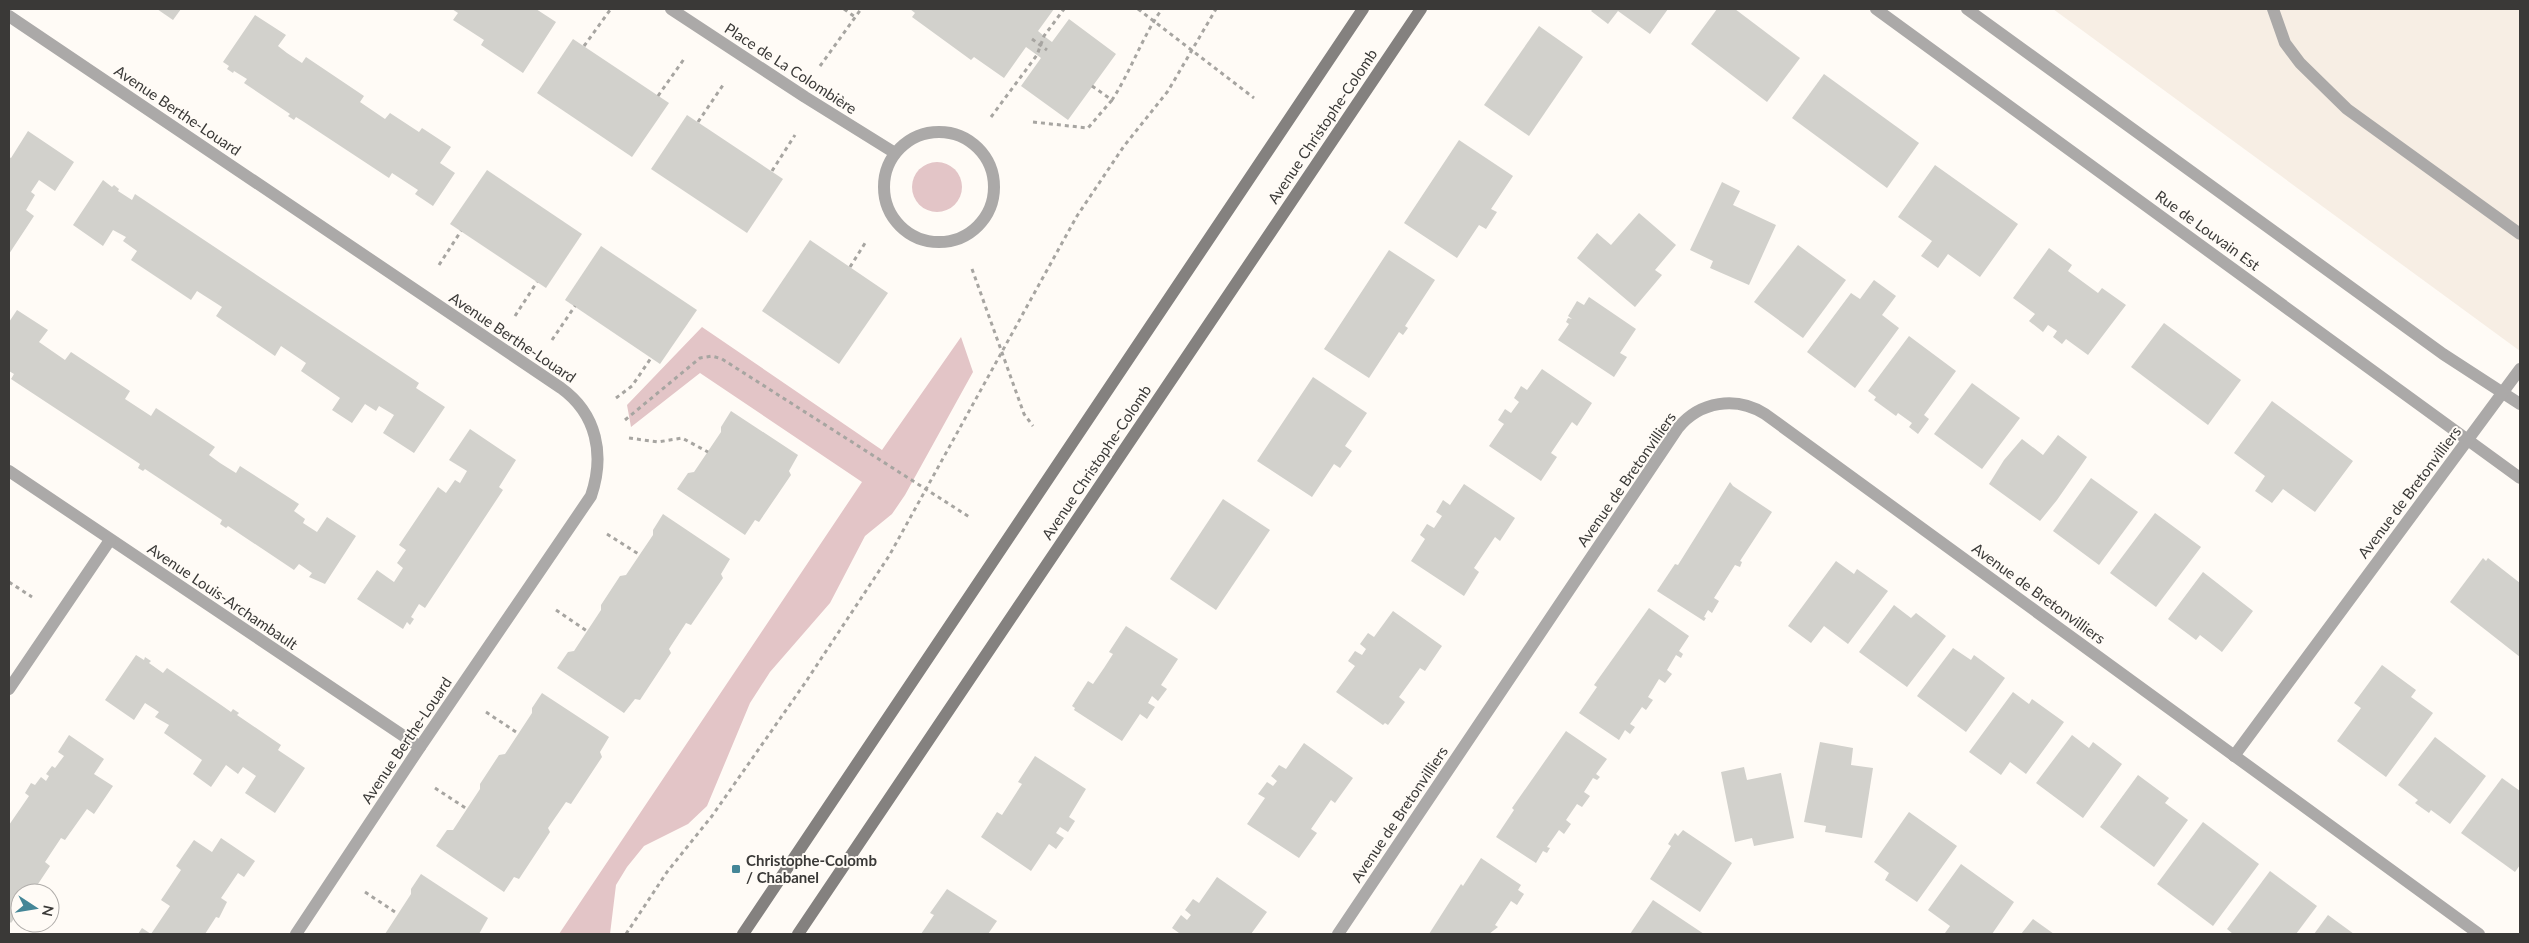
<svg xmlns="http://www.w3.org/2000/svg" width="2529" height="943" viewBox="0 0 2529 943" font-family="Lato,sans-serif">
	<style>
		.built { fill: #f7eee4 }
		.green { fill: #e3c5c7 }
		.building { fill: #d2d1cc }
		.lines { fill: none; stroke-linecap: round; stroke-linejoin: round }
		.path { stroke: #a7a5a1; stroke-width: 3; stroke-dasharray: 4 4; stroke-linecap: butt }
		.service { stroke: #aba9a8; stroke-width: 12 }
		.minor { stroke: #aba9a8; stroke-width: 12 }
		.secondary { stroke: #84817f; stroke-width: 12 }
		.poi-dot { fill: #448697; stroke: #fffbf6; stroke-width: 2 }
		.labels { text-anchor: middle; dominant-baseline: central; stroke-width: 4; stroke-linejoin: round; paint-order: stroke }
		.street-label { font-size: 15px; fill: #3a3937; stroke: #fffbf6 }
		.poi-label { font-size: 15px; font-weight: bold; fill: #3a3937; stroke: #fffbf6; text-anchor: start }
	</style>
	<rect width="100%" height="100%" fill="#fffbf6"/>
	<polygon class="built" points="2053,9 2520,9 2520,351"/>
	<g class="green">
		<circle cx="937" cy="187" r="25"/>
		<polygon points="702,327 882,450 961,337 973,372 905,495 892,514 865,536 830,603 770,672 750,703 707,806 688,824 644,846 627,867 616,885 610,934 559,934 862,482 700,373 631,427 627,405"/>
	</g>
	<g class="building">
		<polygon points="157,9 181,9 173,20"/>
		<polygon points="452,9 536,9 556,22 523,73 481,45 484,40 453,20 458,13"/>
		<polygon points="910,9 1054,9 1038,31 1044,36 1052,42 1069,19 1116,54 1068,120 1021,86 1041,58 1037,55 1026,47 1004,78 974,57 971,60 912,17 915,13"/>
		<polygon points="1593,9 1668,9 1650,34 1618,11 1608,24 1591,11"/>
		<polygon points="1717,9 1735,9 1800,58 1767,102 1691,44"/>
		<polygon points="255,15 286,35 278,46 287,53 302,63 306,57 364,96 360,102 385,119 390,113 419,132 422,128 451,147 440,163 455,173 433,206 415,194 418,190 392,173 389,178 304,122 296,117 294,120 288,116 290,114 244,83 247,79 234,71 233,73 227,69 229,66 223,62"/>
		<polygon points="1539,26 1583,57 1529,136 1484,105"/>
		<polygon points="573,39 669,103 632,157 537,93"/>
		<polygon points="1824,74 1919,143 1887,188 1792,118"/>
		<polygon points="687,115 783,179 747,233 651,169"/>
		<polygon points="28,131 74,162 55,191 39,180 31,192 35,195 26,210 34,216 9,254 9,157 11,158"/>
		<polygon points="1459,140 1513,176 1491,209 1497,212 1486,229 1479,225 1457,258 1404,223"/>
		<polygon points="1935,165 2018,224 1980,277 1948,254 1938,268 1921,256 1932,241 1898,217"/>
		<polygon points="487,170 582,234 546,288 450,224"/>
		<polygon points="103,180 112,187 114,185 119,189 118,191 132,200 135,194 419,383 416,388 445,407 414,453 383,433 394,415 379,406 376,411 365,404 352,423 332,410 340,398 301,371 306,363 281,346 275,356 216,316 222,307 197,291 191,300 131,260 137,251 123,241 126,237 113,230 103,246 73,225"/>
		<polygon points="1722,182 1740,191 1733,205 1776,225 1749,285 1710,268 1713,261 1690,250"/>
		<polygon points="1639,213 1676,245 1655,270 1662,275 1635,307 1577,258 1597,233 1611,245"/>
		<polygon points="810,240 888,293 839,364 762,311"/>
		<polygon points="1798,245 1846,280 1803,338 1754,302"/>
		<polygon points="601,246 697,310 660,364 565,300"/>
		<polygon points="2049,248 2072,265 2068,271 2098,293 2102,288 2126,305 2088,355 2066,339 2062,344 2053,337 2057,331 2048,325 2043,332 2029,321 2035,314 2013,298"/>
		<polygon points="1389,250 1435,280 1405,326 1408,328 1403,335 1399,332 1369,378 1324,349"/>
		<polygon points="1874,280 1896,296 1882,315 1899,328 1855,388 1807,352 1851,293 1860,299"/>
		<polygon points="1589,297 1636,329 1620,353 1627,357 1614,377 1558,340 1569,324 1566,322 1568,318 1572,319 1568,316 1577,301 1584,305"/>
		<polygon points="17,310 48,330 39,342 65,360 71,352 130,391 125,399 151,416 156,408 215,447 209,455 220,463 236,473 240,466 299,504 294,511 305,519 303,523 317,532 327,517 356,536 325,584 309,577 312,573 299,564 294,570 228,526 226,528 220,524 222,520 145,469 143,471 138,468 140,464 11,379 14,374 9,371 9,322"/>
		<polygon points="2164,323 2241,380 2208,425 2131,367"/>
		<polygon points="1909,336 1956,371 1924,415 1929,419 1918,434 1909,427 1912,423 1898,413 1896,416 1874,400 1876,397 1868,391"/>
		<polygon points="1542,369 1592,403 1577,426 1572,422 1551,453 1557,457 1541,481 1489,446 1504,424 1498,420 1505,409 1511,413 1519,402 1514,398 1521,386 1527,390"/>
		<polygon points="1313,377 1367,413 1345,446 1352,451 1340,468 1334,464 1312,497 1257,461"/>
		<polygon points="1972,383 2020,418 1982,469 1934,434"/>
		<polygon points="2272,401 2353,461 2315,512 2283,489 2272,503 2255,491 2265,476 2234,453"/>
		<polygon points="731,411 798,455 789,471 791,475 759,522 755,520 745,535 677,489 688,473 694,472 721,432 721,427"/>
		<polygon points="470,429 516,460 499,487 503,490 425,608 419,604 411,617 414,619 410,625 407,622 403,629 357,599 377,570 394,582 403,568 397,563 406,550 399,545 438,487 446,493 455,480 460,483 467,471 449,460"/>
		<polygon points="2058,435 2087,457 2057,500 2040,521 1989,484 2004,460 2022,439 2043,455"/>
		<polygon points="2091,478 2138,512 2099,565 2053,531"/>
		<polygon points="1730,482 1733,486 1772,512 1740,561 1742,562 1740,567 1735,565 1714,598 1719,601 1712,613 1708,610 1704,617 1706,618 1704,621 1657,591 1675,564 1678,565"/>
		<polygon points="1464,484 1515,518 1500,541 1495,537 1474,568 1479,572 1464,596 1411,561 1425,539 1420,535 1427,524 1434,528 1442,516 1436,512 1443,500 1450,505"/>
		<polygon points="1223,499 1270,530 1216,610 1170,579"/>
		<polygon points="2155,513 2201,547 2156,607 2110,573"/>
		<polygon points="663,514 730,559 721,574 723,578 691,625 686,623 669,649 671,653 640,700 635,699 624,713 557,668 568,652 574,651 601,610 601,605 620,576 626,575 653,535 653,530"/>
		<polygon points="2483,558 2486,561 2488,558 2520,583 2520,657 2450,602"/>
		<polygon points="1836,561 1854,574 1857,569 1888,591 1848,644 1824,626 1811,643 1788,626"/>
		<polygon points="2203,572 2253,611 2222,652 2200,635 2196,640 2168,619"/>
		<polygon points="1894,605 1911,618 1916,613 1946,636 1907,687 1859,652"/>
		<polygon points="1649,608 1689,636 1679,651 1683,654 1681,658 1676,655 1667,670 1672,674 1665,683 1659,679 1648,697 1653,700 1646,710 1642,707 1630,724 1635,727 1630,734 1625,730 1619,740 1579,713 1597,687 1594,685"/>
		<polygon points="1393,611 1442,646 1425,671 1420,668 1399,697 1405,702 1388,725 1385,723 1383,725 1336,692 1355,666 1348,661 1355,651 1362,655 1366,649 1360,644 1368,633 1374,637"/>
		<polygon points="1126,626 1178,659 1161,685 1167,689 1158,701 1152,696 1148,703 1155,707 1147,719 1140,714 1122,741 1074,710 1075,708 1072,706 1088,681 1093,684 1104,668 1113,654 1109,652"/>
		<polygon points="1953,648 1971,660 1974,655 2005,678 1966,732 1917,696"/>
		<polygon points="136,655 144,660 145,657 151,661 149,663 163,673 167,668 224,707 231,712 233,709 239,713 237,715 281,745 278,750 305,768 275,813 245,793 256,776 243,767 238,774 226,765 211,787 193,774 202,760 164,733 169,725 155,717 159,712 145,703 134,720 105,700"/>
		<polygon points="2382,665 2416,690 2411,697 2433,713 2386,777 2337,741 2361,708 2354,703"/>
		<polygon points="2013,692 2029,704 2032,699 2064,722 2026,774 2010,762 2001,775 1969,752"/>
		<polygon points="542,693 609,737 600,752 602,757 571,804 566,802 548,828 550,832 519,879 514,877 504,892 436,846 447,830 453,830 480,789 480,784 499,755 505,754 532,713 532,708"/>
		<polygon points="1566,731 1607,759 1596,774 1600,777 1597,780 1593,778 1584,792 1590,796 1582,807 1577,804 1566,820 1571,824 1564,834 1559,830 1547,847 1550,848 1547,853 1543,851 1536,863 1496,837 1514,810 1512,808"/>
		<polygon points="69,735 104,759 94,774 113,786 94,814 87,809 65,840 61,838 45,862 50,866 32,893 20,893 20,910 11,923 9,921 9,825 29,796 25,793 31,783 35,785 41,777 46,781 49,776 46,774 52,766 55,768 64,756 58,752"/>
		<polygon points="2072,735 2089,748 2093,742 2122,764 2083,818 2036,783"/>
		<polygon points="2435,737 2486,776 2450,824 2431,810 2429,813 2415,803 2418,800 2398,785"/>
		<polygon points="1820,742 1853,748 1851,765 1873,768 1862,838 1825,832 1826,826 1804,822"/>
		<polygon points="1304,743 1353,778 1335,803 1331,800 1311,829 1317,833 1299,858 1247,824 1265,798 1258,794 1267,782 1273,786 1277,781 1271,776 1279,765 1286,769"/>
		<polygon points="1035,756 1086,789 1069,817 1075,821 1068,832 1060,827 1056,833 1064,838 1056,849 1049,844 1031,871 981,837 997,812 1002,815 1022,784 1018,782"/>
		<polygon points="1744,767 1747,780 1781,773 1794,838 1754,846 1752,838 1735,842 1721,772"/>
		<polygon points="2138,775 2169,798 2165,803 2188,820 2154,867 2100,827"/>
		<polygon points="2502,778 2520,791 2520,865 2515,872 2461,833"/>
		<polygon points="1909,812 1957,846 1917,902 1885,880 1889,873 1874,862"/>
		<polygon points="2203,822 2259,864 2213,926 2157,884"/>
		<polygon points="1683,830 1732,863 1700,912 1650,879 1671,846 1668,844 1675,833 1678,836"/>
		<polygon points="221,838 255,861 244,877 238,873 221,898 227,902 219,918 216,917 205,934 138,934 142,928 151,934 170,906 161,900 181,870 176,866 194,840 212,852"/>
		<polygon points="1481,858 1521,885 1518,890 1524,894 1517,905 1511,901 1495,925 1498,927 1489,934 1429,934 1461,884 1463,886"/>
		<polygon points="1961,864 2014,902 1992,934 1947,934 1945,933 1950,926 1928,910"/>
		<polygon points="2270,871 2317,906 2296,934 2233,934 2227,929"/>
		<polygon points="421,874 488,918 479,934 385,934 411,894 411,889"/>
		<polygon points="1217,877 1267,912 1251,934 1177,934 1179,933 1172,928 1181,915 1187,920 1191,915 1185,910 1193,899 1199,903"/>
		<polygon points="947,889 997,921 988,934 921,934 934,915 930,913"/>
		<polygon points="1653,900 1704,934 1630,934"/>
		<polygon points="2328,915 2354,934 2314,934"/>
		<polygon points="2033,919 2054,934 2021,934"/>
	</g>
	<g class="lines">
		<g class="path">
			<polyline points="844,9 855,17"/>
			<polyline points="1138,9 1254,98"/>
			<polyline points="1032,39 1047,50"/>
			<polyline points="584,46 610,10"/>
			<polyline points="820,66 861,9"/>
			<path d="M1092,86L1112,100C1131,71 1143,35 1162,9"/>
			<polyline points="658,96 684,59"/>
			<polyline points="991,117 1037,55 1044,36 1064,9"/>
			<polyline points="698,122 723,85"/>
			<polyline points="1033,122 1088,128 1112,100"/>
			<polyline points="772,171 795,135"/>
			<polyline points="439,265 461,231"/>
			<polyline points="850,267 867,240"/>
			<polyline points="972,269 1024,414 1033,426"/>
			<polyline points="515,316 537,282"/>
			<polyline points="552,340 575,306"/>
			<polyline points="616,398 632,386 651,358"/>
			<polyline points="625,420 700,358 712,356 722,359 971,518"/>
			<polyline points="629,438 658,442 682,438 708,452"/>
			<polyline points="607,534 640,555"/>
			<polyline points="9,582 32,597"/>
			<polyline points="556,610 587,631"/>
			<polyline points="486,712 519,734"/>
			<polyline points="435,788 467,809"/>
			<polyline points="365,892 398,914"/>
			<polyline points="626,934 667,872 712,816 805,683 889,556 1077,216 1124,146 1168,91 1216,9"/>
		</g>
		<g class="service">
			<polyline points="2273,9 2285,43 2300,63 2347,109 2520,234"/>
			<polyline points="2503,392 2520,369"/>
		</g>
		<g class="minor">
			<polyline points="671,9 805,97 895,153"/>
			<polyline points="1876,9 2520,478"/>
			<polyline points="1967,9 2443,354 2520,404"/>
			<path d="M9,16L561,388C597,414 605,455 591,496L420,747L296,934"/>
			<circle cx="939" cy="187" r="55"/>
			<polyline points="9,471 420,747"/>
			<polyline points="9,689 110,540"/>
			<polyline points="2234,756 2503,392"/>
			<path d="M1338,934L1678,428C1700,401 1736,396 1765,414L2479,934"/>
		</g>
		<g class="secondary">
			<polyline points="743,934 1363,9"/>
			<polyline points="798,934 1421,9"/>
		</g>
	</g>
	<rect class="poi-dot" x="731" y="864" width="10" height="10" rx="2.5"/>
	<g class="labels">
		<g class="street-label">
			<text transform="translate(791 68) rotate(33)">Place de La Colombière</text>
			<text transform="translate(178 110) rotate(34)">Avenue Berthe-Louard</text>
			<text transform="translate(1322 126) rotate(-56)">Avenue Christophe-Colomb</text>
			<text transform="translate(2208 230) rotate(36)">Rue de Louvain Est</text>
			<text transform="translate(513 337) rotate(34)">Avenue Berthe-Louard</text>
			<text transform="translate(1096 462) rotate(-56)">Avenue Christophe-Colomb</text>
			<text transform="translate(1626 479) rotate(-55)">Avenue de Bretonvilliers</text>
			<text transform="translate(2409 492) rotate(-53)">Avenue de Bretonvilliers</text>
			<text transform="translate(2039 593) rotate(36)">Avenue de Bretonvilliers</text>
			<text transform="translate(223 596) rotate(34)">Avenue Louis-Archambault</text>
			<text transform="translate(406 740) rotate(-56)">Avenue Berthe-Louard</text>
			<text transform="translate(1399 814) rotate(-56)">Avenue de Bretonvilliers</text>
		</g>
		<g class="poi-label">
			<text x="746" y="860">Christophe-Colomb<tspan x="746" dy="17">/ Chabanel</tspan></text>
		</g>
	</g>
	<rect width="2529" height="943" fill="none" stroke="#3a3937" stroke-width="20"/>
	<g transform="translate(35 908) rotate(102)"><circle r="24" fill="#fffbf6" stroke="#b0adaa"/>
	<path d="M0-4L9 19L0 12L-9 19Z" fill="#448697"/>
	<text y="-8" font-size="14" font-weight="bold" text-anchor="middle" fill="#3a3937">N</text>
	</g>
</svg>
